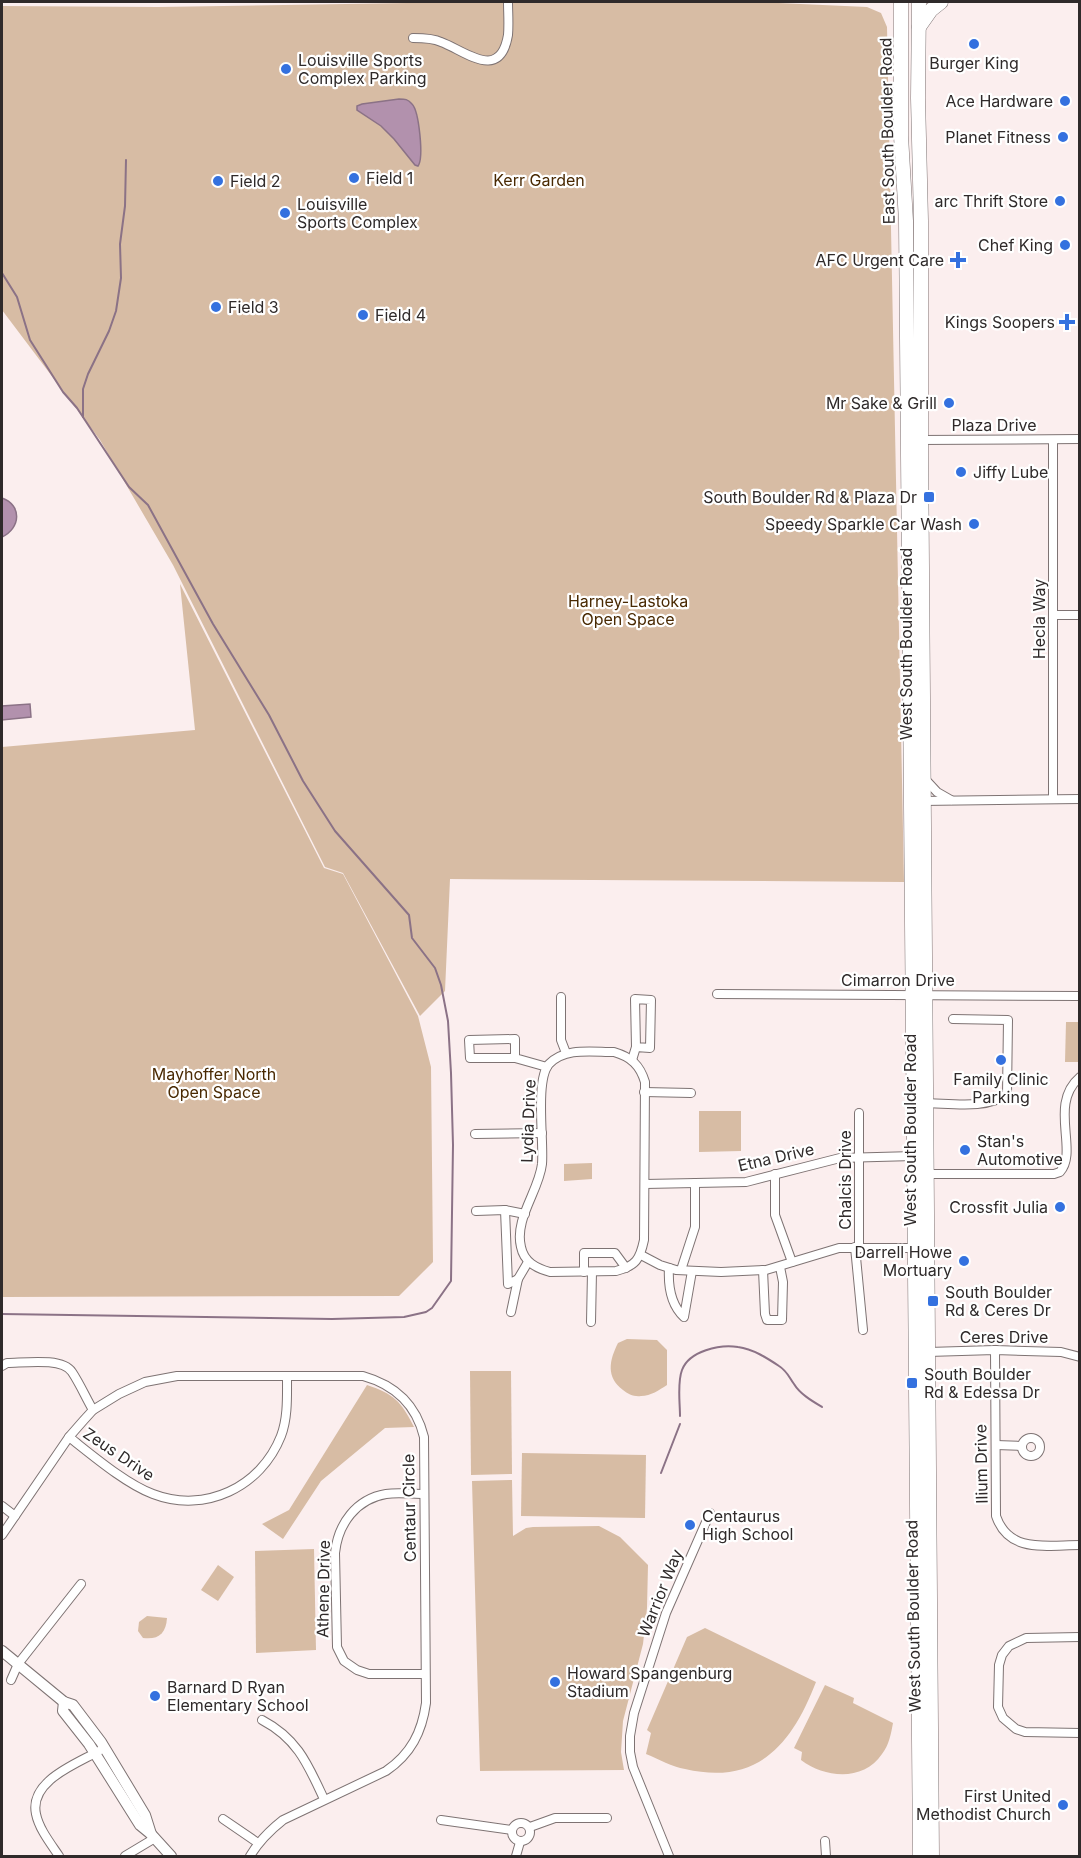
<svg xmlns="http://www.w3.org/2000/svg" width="1081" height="1858" viewBox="0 0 1081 1858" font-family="Inter,sans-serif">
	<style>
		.green { fill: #d7bca4 }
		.water { fill: #b291ad; stroke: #8b7286; stroke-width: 1.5 }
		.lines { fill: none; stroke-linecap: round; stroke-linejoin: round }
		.stream { stroke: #8b7286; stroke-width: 2 }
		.minor-casing { stroke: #7e7373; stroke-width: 10 }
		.tertiary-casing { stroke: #7e7373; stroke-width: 12 }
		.primary-casing { stroke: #7e7373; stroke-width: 15 }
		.minor { stroke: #fff; stroke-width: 8 }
		.tertiary { stroke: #fff; stroke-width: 10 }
		.primary { stroke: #fff; stroke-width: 14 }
		.poi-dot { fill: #3471df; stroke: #fff; stroke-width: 2 }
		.labels { text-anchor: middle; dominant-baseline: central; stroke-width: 4.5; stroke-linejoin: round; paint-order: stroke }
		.poi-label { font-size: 16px; fill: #2f2a2a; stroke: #fff; text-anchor: start }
		.street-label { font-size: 16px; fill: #2f2a2a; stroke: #fff }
		.park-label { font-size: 16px; fill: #492902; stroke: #fff }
	</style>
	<rect width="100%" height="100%" fill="#fbeeee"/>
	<g class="green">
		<polygon points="468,2 756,2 867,7 881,13 887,27 904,882 450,879 445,991 420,1016 343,873 325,867 173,565 100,440 2,310 2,6 158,7"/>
		<polygon points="180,584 324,868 343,874 418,1016 431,1067 433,1262 399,1296 2,1297 2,747 195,730"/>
		<polygon points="1066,1022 1079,1022 1079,1062 1065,1062"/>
		<polygon points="699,1111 741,1111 741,1151 699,1152"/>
		<polygon points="592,1163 592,1179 564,1181 564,1164"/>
		<path d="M627,1339L657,1340L667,1350V1385C659,1390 651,1396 641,1396C634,1397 628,1394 623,1390C606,1377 609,1361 618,1343Z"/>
		<polygon points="470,1371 511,1371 512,1474 471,1475"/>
		<path d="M367,1385C394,1394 401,1401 414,1427L385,1428L321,1481L283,1539L262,1524L289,1510Z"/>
		<polygon points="522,1453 646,1455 645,1518 521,1516"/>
		<polygon points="512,1480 513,1536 526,1528 533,1527 599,1526 620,1537 648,1565 647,1608 643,1644 623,1721 621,1752 624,1770 480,1771 472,1481"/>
		<polygon points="314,1549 316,1650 256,1653 255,1551"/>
		<polygon points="218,1565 234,1577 218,1601 201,1590"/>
		<path d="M147,1616L167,1618C166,1634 158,1640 143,1638L138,1631L139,1622Z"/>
		<path d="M705,1628L816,1682C792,1744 758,1786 685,1769C672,1767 659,1759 646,1754L651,1733L647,1730L687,1637Z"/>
		<path d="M825,1685L854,1698L853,1703L893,1723C891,1734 889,1745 882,1754C863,1782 825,1778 801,1760L802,1752L794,1748Z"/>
	</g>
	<g class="water">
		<path d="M399,99C405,99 408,99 412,104C419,111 424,158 418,166L415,165L394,139L381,126L357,110V106L362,104Z"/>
		<path d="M2,498C22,505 21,528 2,537Z"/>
		<polygon points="30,704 31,717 2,720 2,706"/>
	</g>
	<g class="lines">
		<g class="stream">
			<polyline points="2,273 17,297 30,340 63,392 77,408 129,487 148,505 213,624 269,715 303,781 335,831 409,915 412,938 435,968 441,985 448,1021 451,1073 453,1145 451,1281 432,1308 426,1312 404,1317 332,1319 2,1314"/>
			<polyline points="83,417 83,389 88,374 109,331 116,311 121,278 120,244 125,206 126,160"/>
			<path d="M680,1416C680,1402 677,1383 682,1370C689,1351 720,1344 738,1347C753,1349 767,1358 779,1366C787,1371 789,1377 794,1384C800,1394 812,1401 822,1407"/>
			<polyline points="661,1473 680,1424"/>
		</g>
		<defs>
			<g id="minor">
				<path d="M413,38C422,38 433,38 441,42C464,50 500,83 508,35C509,24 508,12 508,2"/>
				<polyline points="918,440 1080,439"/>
				<polyline points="1054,615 1080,615"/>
				<polyline points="924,778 937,792 951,800"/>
				<polyline points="1053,799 1053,440"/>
				<polyline points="921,801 1080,799"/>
				<polyline points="717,994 1080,996"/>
				<polyline points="561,997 561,1040 566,1053"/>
				<path d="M614,1052C631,1057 640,1065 645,1082L644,1240C640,1259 636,1266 616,1271L550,1272C536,1268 524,1262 521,1247C514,1219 539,1191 542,1164C544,1141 535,1080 549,1064C565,1047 592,1052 614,1052Z"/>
				<polyline points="515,1058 515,1039 469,1040 470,1058 515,1058 547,1067"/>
				<polyline points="632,1060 636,1047 635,999 651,1000 650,1048 636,1047"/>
				<polyline points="644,1092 691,1093"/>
				<path d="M923,1103C949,1103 987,1110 1007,1094L1008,1020L953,1019"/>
				<polyline points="859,1113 859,1247"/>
				<polyline points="475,1134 542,1133"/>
				<polyline points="775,1174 775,1215 792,1262"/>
				<path d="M927,1174H1054L1060,1172C1079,1151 1048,1104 1080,1077"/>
				<polyline points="645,1184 746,1182 840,1158 914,1156"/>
				<polyline points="505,1210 508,1284 518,1279 528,1262"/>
				<polyline points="476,1211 505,1210 525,1214"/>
				<polyline points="855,1247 863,1330"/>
				<polyline points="641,1255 660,1265 676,1270 721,1272 766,1270 839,1248 917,1248"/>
				<path d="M669,1268C668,1286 671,1305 684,1317L692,1271"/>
				<polyline points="681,1270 695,1227 695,1183"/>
				<polyline points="763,1270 765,1314 767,1320 782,1320 783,1282 780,1267"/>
				<polyline points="584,1272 584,1253 615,1253 626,1268"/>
				<polyline points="511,1312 518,1279"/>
				<polyline points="591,1322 592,1272"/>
				<path d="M995,1350L996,1516C1009,1554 1047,1545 1080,1545"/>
				<polyline points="928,1352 995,1350 1061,1352 1080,1357"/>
				<path d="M2,1366L7,1363C23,1363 62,1357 72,1372C80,1384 86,1398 93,1410"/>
				<path d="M69,1437C92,1455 126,1484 153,1494C205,1514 261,1487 281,1436C288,1418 287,1396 287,1377"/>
				<circle cx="1031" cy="1447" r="9"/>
				<polyline points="996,1445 1022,1446"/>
				<path d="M424,1494C412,1494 398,1492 386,1494C356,1499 338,1524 335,1553L337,1647L344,1661L357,1670L369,1674H425"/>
				<polyline points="2,1506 15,1516"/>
				<path d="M2,1535L69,1437L83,1421L93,1410L119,1394L145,1382L177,1376H363C395,1385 416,1404 424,1437L426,1703C422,1732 411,1754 386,1771L283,1820C269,1831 259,1841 250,1856"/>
				<polyline points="1080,1637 1026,1638 1009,1646 1002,1655 999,1665 998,1707 1003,1718 1016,1729 1025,1732 1080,1733"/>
				<polyline points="11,1680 18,1664 81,1584"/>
				<path d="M262,1720C298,1739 308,1765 324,1799"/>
				<polyline points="223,1819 258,1843"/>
				<polyline points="441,1820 512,1830"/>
				<circle cx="521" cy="1832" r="9"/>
				<polyline points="530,1827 555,1818 607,1818"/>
				<polyline points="825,1841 826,1856"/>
				<path d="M59,1856C51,1844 39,1829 36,1814C29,1781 76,1764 99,1751"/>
				<polyline points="125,1856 155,1838"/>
				<polyline points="516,1856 520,1842"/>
				<polyline points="669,1856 633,1767 630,1752 630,1736 634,1713 666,1613 710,1513"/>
			</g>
			<g id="tertiary">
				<polyline points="2,1651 64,1702 73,1705 101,1742 145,1815 151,1834"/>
				<polyline points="64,1702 63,1711 89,1744 140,1825 151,1834 171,1856"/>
			</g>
			<g id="primary">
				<polyline points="901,2 901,136 906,221 920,1856"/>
				<polyline points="919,2 918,98 921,221 921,440 932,1856"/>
				<polyline points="919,27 931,10 941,2"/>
			</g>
		</defs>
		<use href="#minor" class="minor-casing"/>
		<use href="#tertiary" class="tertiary-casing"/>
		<use href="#primary" class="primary-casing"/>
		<use href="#minor" class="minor"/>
		<use href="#tertiary" class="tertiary"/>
		<use href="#primary" class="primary"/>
	</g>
	<g class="poi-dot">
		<circle cx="974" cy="44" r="6"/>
		<circle cx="286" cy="69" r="6"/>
		<circle cx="1065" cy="101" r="6"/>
		<circle cx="1063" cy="137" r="6"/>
		<circle cx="354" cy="178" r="6"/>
		<circle cx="218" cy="181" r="6"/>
		<circle cx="1060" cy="201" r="6"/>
		<circle cx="285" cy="213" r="6"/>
		<circle cx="1065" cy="245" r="6"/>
		<path d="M955 251h6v6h6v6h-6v6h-6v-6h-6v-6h6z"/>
		<circle cx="216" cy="307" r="6"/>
		<circle cx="363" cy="315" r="6"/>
		<path d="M1064 313h6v6h6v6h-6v6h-6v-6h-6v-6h6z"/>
		<circle cx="949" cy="403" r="6"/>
		<circle cx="961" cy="472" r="6"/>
		<rect x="923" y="491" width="12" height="12" rx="3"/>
		<circle cx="974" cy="524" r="6"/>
		<circle cx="1001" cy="1060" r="6"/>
		<circle cx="965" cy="1150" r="6"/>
		<circle cx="1060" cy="1207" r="6"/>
		<circle cx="964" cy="1261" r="6"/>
		<rect x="927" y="1295" width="12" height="12" rx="3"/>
		<rect x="906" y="1377" width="12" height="12" rx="3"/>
		<circle cx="690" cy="1525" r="6"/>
		<circle cx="555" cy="1682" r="6"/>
		<circle cx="155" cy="1696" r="6"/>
		<circle cx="1063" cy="1805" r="6"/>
	</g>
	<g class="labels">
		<g class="poi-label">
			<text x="298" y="60">Louisville Sports<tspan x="298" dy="18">Complex Parking</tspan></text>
			<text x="974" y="63" text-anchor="middle">Burger King</text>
			<text x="1053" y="101" text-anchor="end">Ace Hardware</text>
			<text x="1051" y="137" text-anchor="end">Planet Fitness</text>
			<text x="366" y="178">Field 1</text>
			<text x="230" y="181">Field 2</text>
			<text x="1048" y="201" text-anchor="end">arc Thrift Store</text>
			<text x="297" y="204">Louisville<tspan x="297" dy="18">Sports Complex</tspan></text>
			<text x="1053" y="245" text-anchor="end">Chef King</text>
			<text x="944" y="260" text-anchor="end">AFC Urgent Care</text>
			<text x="228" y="307">Field 3</text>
			<text x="375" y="315">Field 4</text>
			<text x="1055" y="322" text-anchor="end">Kings Soopers</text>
			<text x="937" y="403" text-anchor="end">Mr Sake &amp; Grill</text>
			<text x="973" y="472">Jiffy Lube</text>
			<text x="917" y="497" text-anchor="end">South Boulder Rd &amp; Plaza Dr</text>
			<text x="962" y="524" text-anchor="end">Speedy Sparkle Car Wash</text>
			<text x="1001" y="1079" text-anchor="middle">Family Clinic<tspan x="1001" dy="18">Parking</tspan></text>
			<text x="977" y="1141">Stan's<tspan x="977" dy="18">Automotive</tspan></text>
			<text x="1048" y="1207" text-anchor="end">Crossfit Julia</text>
			<text x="952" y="1252" text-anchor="end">Darrell Howe<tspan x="952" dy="18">Mortuary</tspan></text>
			<text x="945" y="1292">South Boulder<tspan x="945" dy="18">Rd &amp; Ceres Dr</tspan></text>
			<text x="924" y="1374">South Boulder<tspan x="924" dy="18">Rd &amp; Edessa Dr</tspan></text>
			<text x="702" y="1516">Centaurus<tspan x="702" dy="18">High School</tspan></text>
			<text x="567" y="1673">Howard Spangenburg<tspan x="567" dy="18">Stadium</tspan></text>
			<text x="167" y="1687">Barnard D Ryan<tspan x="167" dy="18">Elementary School</tspan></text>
			<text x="1051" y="1796" text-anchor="end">First United<tspan x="1051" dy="18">Methodist Church</tspan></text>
		</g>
		<g class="street-label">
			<text transform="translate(887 131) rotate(-91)">East South Boulder Road</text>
			<text x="994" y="425">Plaza Drive</text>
			<text transform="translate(1039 619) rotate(-90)">Hecla Way</text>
			<text transform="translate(906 644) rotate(-90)">West South Boulder Road</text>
			<text x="898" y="980">Cimarron Drive</text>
			<text transform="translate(528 1121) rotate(-88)">Lydia Drive</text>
			<text transform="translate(910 1130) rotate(-90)">West South Boulder Road</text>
			<text transform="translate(776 1157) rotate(-13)">Etna Drive</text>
			<text transform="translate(845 1180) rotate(-90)">Chalcis Drive</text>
			<text x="1004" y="1337">Ceres Drive</text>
			<text transform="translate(119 1454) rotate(34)">Zeus Drive</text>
			<text transform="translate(981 1464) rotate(-91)">Ilium Drive</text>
			<text transform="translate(409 1508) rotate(-91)">Centaur Circle</text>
			<text transform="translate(323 1589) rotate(-89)">Athene Drive</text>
			<text transform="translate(660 1593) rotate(-68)">Warrior Way</text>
			<text transform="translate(913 1616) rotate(-91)">West South Boulder Road</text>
		</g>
		<g class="park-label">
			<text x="539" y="180">Kerr Garden</text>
			<text x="628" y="601">Harney-Lastoka<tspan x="628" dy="18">Open Space</tspan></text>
			<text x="214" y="1074">Mayhoffer North<tspan x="214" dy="18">Open Space</tspan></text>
		</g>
	</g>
	<rect width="1081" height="1858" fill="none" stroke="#2f2a2a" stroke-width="6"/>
</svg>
